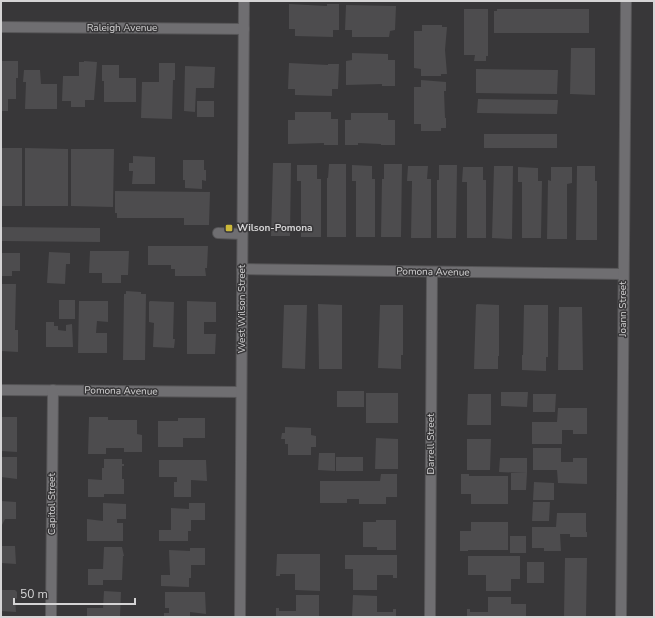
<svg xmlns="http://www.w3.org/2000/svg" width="655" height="618" viewBox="0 0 655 618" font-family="'Nunito Sans',sans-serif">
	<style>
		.building { fill: #4d4c4e }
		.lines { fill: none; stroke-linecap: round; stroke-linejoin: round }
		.minor-casing { stroke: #565557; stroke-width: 12 }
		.minor { stroke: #6f6e71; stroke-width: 10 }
		.poi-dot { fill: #ccb939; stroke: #383739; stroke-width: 1.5 }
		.labels { text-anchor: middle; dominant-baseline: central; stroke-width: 3; stroke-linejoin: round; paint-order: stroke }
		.street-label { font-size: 10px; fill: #d5d4d5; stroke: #383739 }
		.poi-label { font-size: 10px; font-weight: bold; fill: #d5d4d5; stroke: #383739; text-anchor: start }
	</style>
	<rect width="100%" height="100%" fill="#383739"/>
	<g class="building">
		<polygon points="289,4 327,6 327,4 339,4 339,30 333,30 333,37 295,36 295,29 289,29"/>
		<polygon points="346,5 396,6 395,30 390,31 389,37 352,37 352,30 345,30"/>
		<polygon points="464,9 488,9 488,56 486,56 486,61 474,61 475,55 464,55"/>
		<polygon points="497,9 589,9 589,33 494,33 494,11 497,11"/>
		<polygon points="422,25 442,25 442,27 447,27 445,50 447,74 441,74 441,76 421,76 421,69 414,68 414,31 422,31"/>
		<polygon points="571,48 595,48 595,95 570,94"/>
		<polygon points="352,53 388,54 388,60 395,60 395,86 382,86 382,84 346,85 346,61 352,60"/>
		<polygon points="1,61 18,61 18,78 16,78 16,99 8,99 8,111 1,111"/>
		<polygon points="84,61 97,62 94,100 85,100 85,107 71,107 71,101 62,101 63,76 79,76 79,62 84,62"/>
		<polygon points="159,63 175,63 175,80 173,80 172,119 141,118 142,82 159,82"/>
		<polygon points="289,63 328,65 328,64 339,64 338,89 332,89 332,96 295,95 295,89 288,89"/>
		<polygon points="102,65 119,65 119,78 136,78 136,102 104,102 104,81 102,81"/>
		<polygon points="185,66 215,67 214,88 196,88 195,112 184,111"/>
		<polygon points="476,69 558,70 557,94 476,93"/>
		<polygon points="24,70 40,70 41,84 57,84 57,109 25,109 26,82 23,82"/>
		<polygon points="421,80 446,82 446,91 444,91 445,118 446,118 446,128 441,128 441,131 421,131 421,124 414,124 414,87 421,87"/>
		<polygon points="478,99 558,100 557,114 477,113"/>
		<rect x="197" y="101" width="17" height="16"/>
		<polygon points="295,112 331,112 331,119 338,119 338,145 324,145 324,143 288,144 288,120 295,120"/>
		<polygon points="351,113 388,113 388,120 395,120 395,145 381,145 381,144 358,143 358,145 345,145 345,120 351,120"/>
		<rect x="484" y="134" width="73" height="14"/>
		<rect x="1" y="148" width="21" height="58"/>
		<polygon points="25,148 68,149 68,206 25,206"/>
		<polygon points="71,149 114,149 113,207 71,206"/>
		<polygon points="133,156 155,157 155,184 132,184 133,171 129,171 129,163 133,163"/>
		<polygon points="183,160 204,160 204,170 206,170 206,181 202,180 202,189 185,188 185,180 183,180"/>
		<polygon points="273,163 291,163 290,236 271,236"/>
		<polygon points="329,164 346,164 346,237 327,237 327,178 328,178"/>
		<polygon points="384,164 402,164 401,237 381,237 382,179 384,179"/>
		<polygon points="297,165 317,165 317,179 321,179 321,237 301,237 301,181 297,181"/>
		<polygon points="352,165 372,166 372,179 375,179 375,237 356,237 356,181 352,181"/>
		<polygon points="439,165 457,165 456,238 437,238 437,180 439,180"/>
		<polygon points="408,166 428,166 427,179 431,179 431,238 411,238 412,181 407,181"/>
		<polygon points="494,166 513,166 512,239 492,238"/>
		<polygon points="577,166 595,166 595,181 597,181 597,240 576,240"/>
		<polygon points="463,167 483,167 483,180 486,180 486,238 467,238 467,182 462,182"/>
		<polygon points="518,167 538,168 538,181 542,181 541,238 522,238 522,182 518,182"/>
		<polygon points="551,167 572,167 572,183 567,184 567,239 547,239 548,180 551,181"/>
		<polygon points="115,191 210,192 209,225 184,225 184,218 117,218 117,213 115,213"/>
		<polygon points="1,227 100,228 100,242 1,241"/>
		<polygon points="148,246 208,246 207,268 205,268 206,276 175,276 175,269 171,269 171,265 148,265"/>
		<polygon points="90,251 129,251 128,275 121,275 121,283 102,283 102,273 89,273"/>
		<polygon points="49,252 70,253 70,264 66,264 65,284 47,283"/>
		<polygon points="1,253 20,253 20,271 12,271 12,276 1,276"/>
		<polygon points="1,284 16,284 15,330 18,330 18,352 1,351"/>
		<polygon points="126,291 141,292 141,294 146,294 145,360 123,360 124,294 126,294"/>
		<rect x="59" y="300" width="16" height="19"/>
		<polygon points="79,301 108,301 108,322 97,321 96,333 107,333 107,353 78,353"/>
		<polygon points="150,301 174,302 173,339 175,339 174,348 153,347 154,323 149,322 149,302"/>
		<polygon points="187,301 216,302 216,322 204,322 204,334 216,334 215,354 187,354"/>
		<polygon points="318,304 342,305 342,369 319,369"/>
		<polygon points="477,304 499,305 499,356 498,356 498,369 474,369 476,305"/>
		<polygon points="284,305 307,305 305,369 282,368"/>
		<polygon points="380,305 403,305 403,355 401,355 401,369 378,368"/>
		<polygon points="524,305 548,305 548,357 546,357 546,371 522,370 522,355 523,355"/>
		<polygon points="559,307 582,307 583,370 558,370"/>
		<polygon points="46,322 54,322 54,326 58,326 58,330 66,331 66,325 72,324 73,347 46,347"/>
		<rect x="337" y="391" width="27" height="16"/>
		<polygon points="501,392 528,392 527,407 501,406"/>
		<rect x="366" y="393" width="32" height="30"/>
		<polygon points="468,394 491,394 491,425 467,425"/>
		<polygon points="533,394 556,394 555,412 533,412"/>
		<polygon points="558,408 587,408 587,434 573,434 573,430 562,430 562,444 532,444 532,422 557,422"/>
		<polygon points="1,417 17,417 17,452 1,451"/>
		<polygon points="89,417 108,417 108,420 137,420 137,434 142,435 142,452 124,452 124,448 106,448 106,454 88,454"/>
		<polygon points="178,418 205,418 205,438 183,438 183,447 158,447 158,421 178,421"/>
		<polygon points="285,427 311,428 311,435 316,436 316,447 311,447 311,455 288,455 288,444 285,444 285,439 281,439 282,433 285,433"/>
		<polygon points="376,438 398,439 398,469 375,469"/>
		<polygon points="467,439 491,439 490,470 467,470"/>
		<polygon points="533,448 561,448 561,462 573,462 573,458 587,458 587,484 558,483 557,470 533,470"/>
		<polygon points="319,453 335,453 335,471 318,470"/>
		<polygon points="1,457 17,457 17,479 1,477"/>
		<rect x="336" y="457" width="27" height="14"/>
		<polygon points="500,458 527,458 527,473 499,472"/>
		<polygon points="104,459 122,459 122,464 124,464 124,466 122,466 122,479 124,479 124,494 104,494 104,497 88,497 88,479 102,480 102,468 104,468"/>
		<polygon points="159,460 206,460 207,481 191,480 191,497 174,497 174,482 177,482 177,477 159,477"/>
		<polygon points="511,473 527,473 526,490 511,490"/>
		<polygon points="381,474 397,474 397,497 386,497 386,504 359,504 359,499 347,499 347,503 320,503 320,481 380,481"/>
		<polygon points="461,474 469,474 469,476 508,476 508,504 471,504 471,494 461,494"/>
		<polygon points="534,482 554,483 554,500 533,500"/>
		<polygon points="1,501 16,502 16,519 5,519 1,527"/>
		<polygon points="533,502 550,502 549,521 532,521"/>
		<polygon points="103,503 126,504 126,519 117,519 117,523 123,523 123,541 87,541 87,519 103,521"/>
		<polygon points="189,503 205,503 205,520 191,520 191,531 188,531 188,541 159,541 159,530 171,530 171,508 189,509"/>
		<polygon points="557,513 586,513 586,532 587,532 587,537 570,537 570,534 560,534 561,551 544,551 544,548 532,548 532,527 556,527"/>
		<polygon points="376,520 396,520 396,550 377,550 377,547 363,547 363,522 376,522"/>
		<polygon points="471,522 508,522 508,550 468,550 468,551 460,551 460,531 471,531"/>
		<rect x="510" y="536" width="16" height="17"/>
		<polygon points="1,546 15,546 16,564 1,563"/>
		<polygon points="104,547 122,547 124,556 123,556 122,580 103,580 103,585 88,585 88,569 103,569"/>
		<polygon points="190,548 205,548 205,565 191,565 191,578 189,578 189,587 161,586 161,575 170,575 169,550 190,551"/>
		<polygon points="277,554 320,554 320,591 295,590 295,574 280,574 280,576 276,576"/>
		<polygon points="345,555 397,555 397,578 393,578 393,575 377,575 377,590 353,590 353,569 345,569"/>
		<polygon points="468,556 520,556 520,579 511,579 511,591 486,591 486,575 468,575"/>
		<polygon points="565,558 587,558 586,617 564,617"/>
		<rect x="527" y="562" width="17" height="21"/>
		<polygon points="1,590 15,590 17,592 17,599 15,598 16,612 1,611"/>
		<polygon points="104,591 121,592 120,617 87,617 87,608 103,608"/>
		<polygon points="165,592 205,592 206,614 190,612 190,617 164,617 164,613 169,613 169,608 165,608"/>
		<polygon points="296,595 319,595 319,617 276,617 276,608 279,608 279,611 296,611"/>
		<polygon points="353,595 377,596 377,612 393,612 393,609 396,609 396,617 352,617"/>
		<polygon points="488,597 511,597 511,604 526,604 526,617 467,617 467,609 470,609 470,612 488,612"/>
	</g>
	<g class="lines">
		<defs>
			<g id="minor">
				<polyline points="1,27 244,29"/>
				<polyline points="218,233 242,234"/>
				<polyline points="242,269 623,274"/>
				<polyline points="1,390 241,392"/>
				<polyline points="51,617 53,390"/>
				<polyline points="240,617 244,1"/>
				<polyline points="430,617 432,272"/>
				<polyline points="621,617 626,1"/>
			</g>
		</defs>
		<use href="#minor" class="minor-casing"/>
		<use href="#minor" class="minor"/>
	</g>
	<rect class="poi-dot" x="225" y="224" width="8" height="8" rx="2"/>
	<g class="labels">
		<g class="street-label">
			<text x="122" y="28">Raleigh Avenue</text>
			<text transform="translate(433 272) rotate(1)">Pomona Avenue</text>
			<text transform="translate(242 309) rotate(-90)">West Wilson Street</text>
			<text transform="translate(623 309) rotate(-90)">Joann Street</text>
			<text transform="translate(121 391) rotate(1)">Pomona Avenue</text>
			<text transform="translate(431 444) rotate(-90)">Darrell Street</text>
			<text transform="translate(52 504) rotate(-90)">Capitol Street</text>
		</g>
		<g class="poi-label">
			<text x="237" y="228">Wilson-Pomona</text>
		</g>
	</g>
	<rect width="655" height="618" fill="none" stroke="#d5d4d5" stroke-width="4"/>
	<path d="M14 598v6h121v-6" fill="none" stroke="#d5d4d5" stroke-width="2"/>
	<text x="20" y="598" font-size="12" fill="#d5d4d5" stroke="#383739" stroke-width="3" paint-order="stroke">50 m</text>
</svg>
